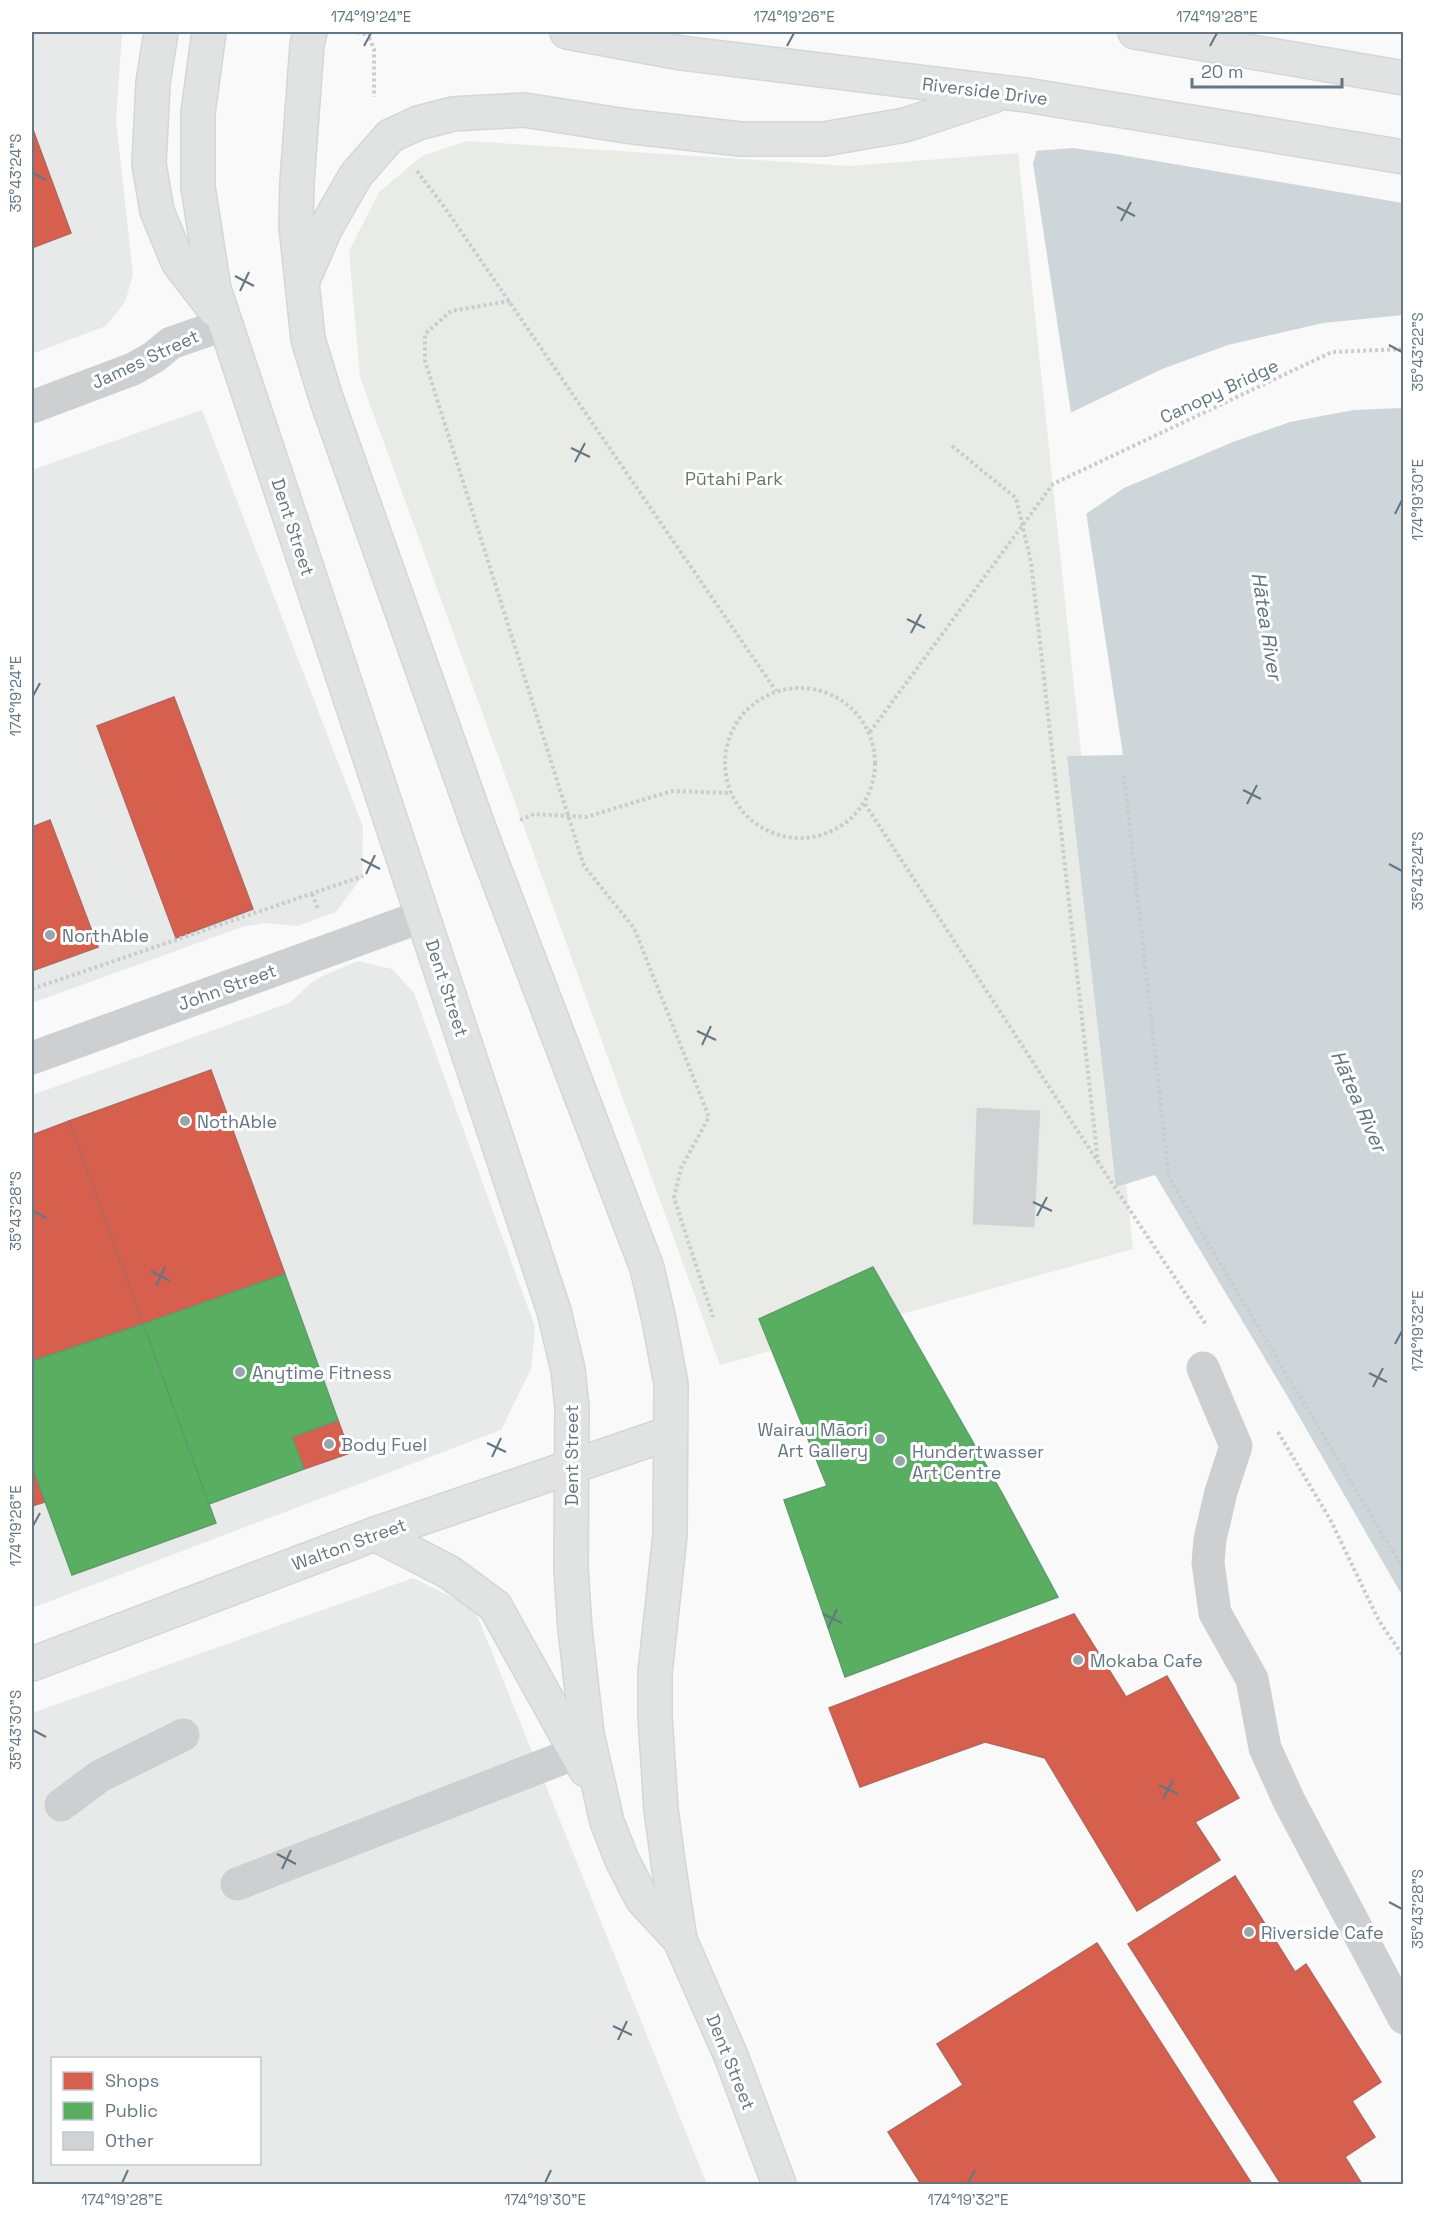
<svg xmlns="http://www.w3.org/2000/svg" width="1435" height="2216" viewBox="0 0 1435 2216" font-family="'Space Grotesk',sans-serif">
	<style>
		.built { fill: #e8e9e9; fill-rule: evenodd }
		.green { fill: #e8ebe6 }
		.water { fill: #ced6d9 }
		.pier { fill: #f9f9f9 }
		.shops { fill: #d6604d; stroke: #b4675d; stroke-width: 1.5 }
		.public { fill: #5aae61; stroke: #5d9d6b; stroke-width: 1.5 }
		.building { fill: #d0d2d3; stroke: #e8e8e8; stroke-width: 1.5 }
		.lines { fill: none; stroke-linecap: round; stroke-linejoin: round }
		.major-casing { stroke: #d5d6d7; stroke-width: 36 }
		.path { stroke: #cbcccd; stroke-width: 4; stroke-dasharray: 3 3; stroke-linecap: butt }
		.minor { stroke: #cecfd0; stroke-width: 33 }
		.major { stroke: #e1e2e2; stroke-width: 33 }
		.ticks { fill: none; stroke: #657683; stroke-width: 2 }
		.poi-dot { fill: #99a4ac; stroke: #fff; stroke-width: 2 }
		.labels { text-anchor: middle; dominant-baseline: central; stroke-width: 6; stroke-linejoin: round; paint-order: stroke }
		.street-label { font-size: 18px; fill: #657683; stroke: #fff }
		.park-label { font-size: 18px; fill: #687a64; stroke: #fff }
		.poi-label { font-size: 18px; fill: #657683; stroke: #fff; text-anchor: start }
		.water-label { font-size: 20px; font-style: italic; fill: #60757c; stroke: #fff }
		.neatline { fill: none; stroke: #657683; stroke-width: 2 }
		.ticks-label { font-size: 15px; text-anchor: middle; fill: #657683 }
	</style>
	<rect width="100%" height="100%" fill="#f9f9f9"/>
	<g class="built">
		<polygon points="32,32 122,32 116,121 133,275 125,302 106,326 32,354"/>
		<polygon points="202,410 363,827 362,877 336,912 297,926 264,923 242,927 32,1003 32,470"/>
		<polygon points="358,961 392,969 414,993 535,1327 531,1369 501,1430 32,1608 32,1095 289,1003 316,979"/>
		<path d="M413,1578L474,1608L707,2184H32V1713ZM52,2058H260V2164H52Z"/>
	</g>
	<polygon class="green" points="467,141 849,166 1018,153 1133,1249 720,1365 360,377 349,251 379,192 422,156"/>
	<polygon class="water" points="1073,32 1403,32 1403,1597 1289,1399 1155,1175 1116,1187 1067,756 1123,755 1033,163"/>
	<g class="pier">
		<polygon points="1070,32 1403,32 1403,203 1115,154 1073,148 1034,151"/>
		<polygon points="1403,315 1403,408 1354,410 1290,422 1233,442 1124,488 1083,516 1068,414 1162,369 1228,345 1323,323"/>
	</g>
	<g class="shops">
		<polygon points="32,127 71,233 32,248"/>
		<polygon points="174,697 253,909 176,938 97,726"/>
		<polygon points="50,820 98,947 32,971 32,827"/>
		<polygon points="211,1070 285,1274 143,1324 69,1121"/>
		<polygon points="69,1121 143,1324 32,1361 32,1135"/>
		<polygon points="338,1420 350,1453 304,1469 292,1437"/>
		<polygon points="32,1466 45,1502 32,1506"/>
		<polygon points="1074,1614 1126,1697 1167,1676 1239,1798 1195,1822 1220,1860 1137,1911 1045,1758 985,1742 860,1787 829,1708"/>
		<polygon points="1235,1876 1295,1972 1306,1964 1381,2082 1352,2101 1375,2137 1345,2157 1362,2184 1281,2184 1128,1944"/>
		<polygon points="1097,1943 1252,2184 921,2184 888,2132 963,2085 937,2044"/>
	</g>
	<g class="public">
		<polygon points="873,1267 1002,1493 1058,1597 845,1677 784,1500 827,1486 759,1319"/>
		<polygon points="285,1274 338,1420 292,1437 304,1469 209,1504 143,1324"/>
		<polygon points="143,1324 216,1523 72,1575 32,1466 32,1361"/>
	</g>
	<polygon class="building" points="976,1107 1041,1110 1035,1228 972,1225"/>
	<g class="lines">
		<defs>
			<g id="major">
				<polyline points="161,32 153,83 149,164 157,211 178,262 215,310"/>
				<polyline points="209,32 198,113 198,187 214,289 554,1311 568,1370 572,1407 571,1569 575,1629 587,1734 607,1822 622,1860 642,1899 680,1940"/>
				<polyline points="310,32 307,45 297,182 296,226 308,339 326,398 481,834 647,1268 659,1320 671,1384 670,1535 655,1673 655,1716 661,1809 669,1869 680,1940 731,2056 779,2184"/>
				<polyline points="567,32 681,53 1026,95 1404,157"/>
				<polyline points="1135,32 1404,78"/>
				<polyline points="304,278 325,229 356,175 390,136 418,123 453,114 524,110 626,126 740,139 824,139 905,125 993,96"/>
				<polyline points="375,1534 449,1572 495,1606 586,1770"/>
				<polyline points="32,1664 375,1534 670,1433"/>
			</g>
		</defs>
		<use href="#major" class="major-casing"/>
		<g class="path">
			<polyline points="357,32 368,35"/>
			<polyline points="369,32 368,35 374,49 374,97"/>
			<polyline points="417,171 445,208 776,691"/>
			<polyline points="510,301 451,311 425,334 425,361 584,866 634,928 709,1117 681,1168 674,1198 713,1317"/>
			<polyline points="952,446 1016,498 1031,562 1098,1162"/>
			<circle cx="800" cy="763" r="75"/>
			<polyline points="870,732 1053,484 1332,352 1404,349"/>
			<polyline points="1124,775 1169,1178 1404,1570"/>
			<polyline points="865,804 1098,1162 1207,1326"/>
			<polyline points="520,820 534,814 586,817 672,791 731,793"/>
			<polyline points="312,894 318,909"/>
			<polyline points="32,989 363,876"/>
			<polyline points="1278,1432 1331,1521 1379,1621 1404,1657"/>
		</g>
		<g class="minor">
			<polyline points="32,407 133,369 154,357 171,343 226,324"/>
			<polyline points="32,1058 423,916"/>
			<polyline points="1203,1368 1236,1446 1221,1492 1210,1539 1208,1563 1215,1613 1252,1679 1265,1748 1289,1801 1404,2018"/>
			<polyline points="61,1805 100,1776 183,1735"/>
			<polyline points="237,1884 576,1753"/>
		</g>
		<use href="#major" class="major"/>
	</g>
	<path class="ticks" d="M364,46L371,33M787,46L794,33M1210,46L1217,33M33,173L46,180M1117,207L1135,216M1121,221L1131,202M235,276L254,286M240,291L249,272M1389,345L1402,352M571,448L590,457M575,462L585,443M1395,514L1402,500M907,619L925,628M911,633L921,614M33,696L40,683M1243,790L1261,799M1247,804L1257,785M361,859L380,869M1389,864L1402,871M366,874L375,855M697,1031L716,1040M702,1045L711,1026M1033,1202L1052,1211M33,1211L46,1218M1037,1216L1047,1197M151,1271L170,1281M156,1286L165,1267M1395,1344L1402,1331M1369,1373L1387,1382M1373,1387L1383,1368M487,1443L506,1452M492,1457L501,1438M33,1526L40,1513M823,1614L842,1623M828,1628L837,1609M33,1730L46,1737M1159,1785L1178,1794M1163,1799L1173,1780M277,1854L296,1864M282,1869L291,1850M1389,1902L1402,1909M613,2026L632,2035M618,2040L627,2021M122,2183L128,2170M545,2183L551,2170M968,2183L975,2170"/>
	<g class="poi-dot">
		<circle cx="50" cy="935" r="6"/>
		<circle cx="185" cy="1121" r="6"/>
		<circle cx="240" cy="1372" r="6"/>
		<circle cx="880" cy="1439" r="6"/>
		<circle cx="329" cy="1444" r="6"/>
		<circle cx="900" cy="1461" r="6"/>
		<circle cx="1078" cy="1660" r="6"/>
		<circle cx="1249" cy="1932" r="6"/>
	</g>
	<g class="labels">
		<g class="street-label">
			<text transform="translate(985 91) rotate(7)">Riverside Drive</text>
			<text transform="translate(145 359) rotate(-25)">James Street</text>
			<text transform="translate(1219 391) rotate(-25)">Canopy Bridge</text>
			<text transform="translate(293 527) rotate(72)">Dent Street</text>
			<text transform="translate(227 987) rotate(-20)">John Street</text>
			<text transform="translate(447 988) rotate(72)">Dent Street</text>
			<text transform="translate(571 1455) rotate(-90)">Dent Street</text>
			<text transform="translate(349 1544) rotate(-20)">Walton Street</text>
			<text transform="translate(731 2062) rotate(68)">Dent Street</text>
		</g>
		<g class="park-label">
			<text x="734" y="478">Pūtahi Park</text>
		</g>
		<g class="poi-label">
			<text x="62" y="935">NorthAble</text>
			<text x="197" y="1121">NothAble</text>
			<text x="252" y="1372">Anytime Fitness</text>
			<text x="868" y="1429" text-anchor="end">Wairau Māori<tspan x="868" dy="21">Art Gallery</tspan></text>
			<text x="341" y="1444">Body Fuel</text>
			<text x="912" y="1451">Hundertwasser<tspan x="912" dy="21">Art Centre</tspan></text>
			<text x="1090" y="1660">Mokaba Cafe</text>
			<text x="1261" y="1932">Riverside Cafe</text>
		</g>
		<g class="water-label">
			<text transform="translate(1267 626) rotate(81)">Hātea River</text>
			<text transform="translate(1359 1101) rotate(66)">Hātea River</text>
		</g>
	</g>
	<rect width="1435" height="2216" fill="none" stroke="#ffffff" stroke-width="66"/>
	<rect x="51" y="2057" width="210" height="108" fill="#ffffff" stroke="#c1c8cd" stroke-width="1.5"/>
	<rect x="63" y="2072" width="30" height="18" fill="#d6604d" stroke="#c1c8cd" stroke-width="1.5"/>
	<text x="105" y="2087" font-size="18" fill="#657683">Shops</text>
	<rect x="63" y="2102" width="30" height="18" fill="#5aae61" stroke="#c1c8cd" stroke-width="1.5"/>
	<text x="105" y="2117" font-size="18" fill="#657683">Public</text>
	<rect x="63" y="2132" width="30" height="18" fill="#d0d2d3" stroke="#c1c8cd" stroke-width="1.5"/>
	<text x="105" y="2147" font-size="18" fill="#657683">Other</text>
	<path d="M1192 78v9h150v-9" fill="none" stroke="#657683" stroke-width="3"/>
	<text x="1201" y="78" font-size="18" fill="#657683" stroke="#ffffff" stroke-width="4.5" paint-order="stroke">20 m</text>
	<rect x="33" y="33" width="1369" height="2150" class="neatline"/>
	<g class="ticks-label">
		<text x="371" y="22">174°19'24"E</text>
		<text x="794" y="22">174°19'26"E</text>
		<text x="1217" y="22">174°19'28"E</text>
		<text transform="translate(16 173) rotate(-90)" y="5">35°43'24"S</text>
		<text transform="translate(1418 352) rotate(-90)" y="5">35°43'22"S</text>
		<text transform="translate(1418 500) rotate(-90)" y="5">174°19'30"E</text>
		<text transform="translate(16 696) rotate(-90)" y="5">174°19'24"E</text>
		<text transform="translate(1418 871) rotate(-90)" y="5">35°43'24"S</text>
		<text transform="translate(16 1211) rotate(-90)" y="5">35°43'28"S</text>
		<text transform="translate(1418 1331) rotate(-90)" y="5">174°19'32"E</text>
		<text transform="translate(16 1526) rotate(-90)" y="5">174°19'26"E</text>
		<text transform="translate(16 1730) rotate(-90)" y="5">35°43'30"S</text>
		<text transform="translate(1418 1909) rotate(-90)" y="5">35°43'28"S</text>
		<text x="122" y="2205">174°19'28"E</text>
		<text x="545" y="2205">174°19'30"E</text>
		<text x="968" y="2205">174°19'32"E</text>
	</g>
</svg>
